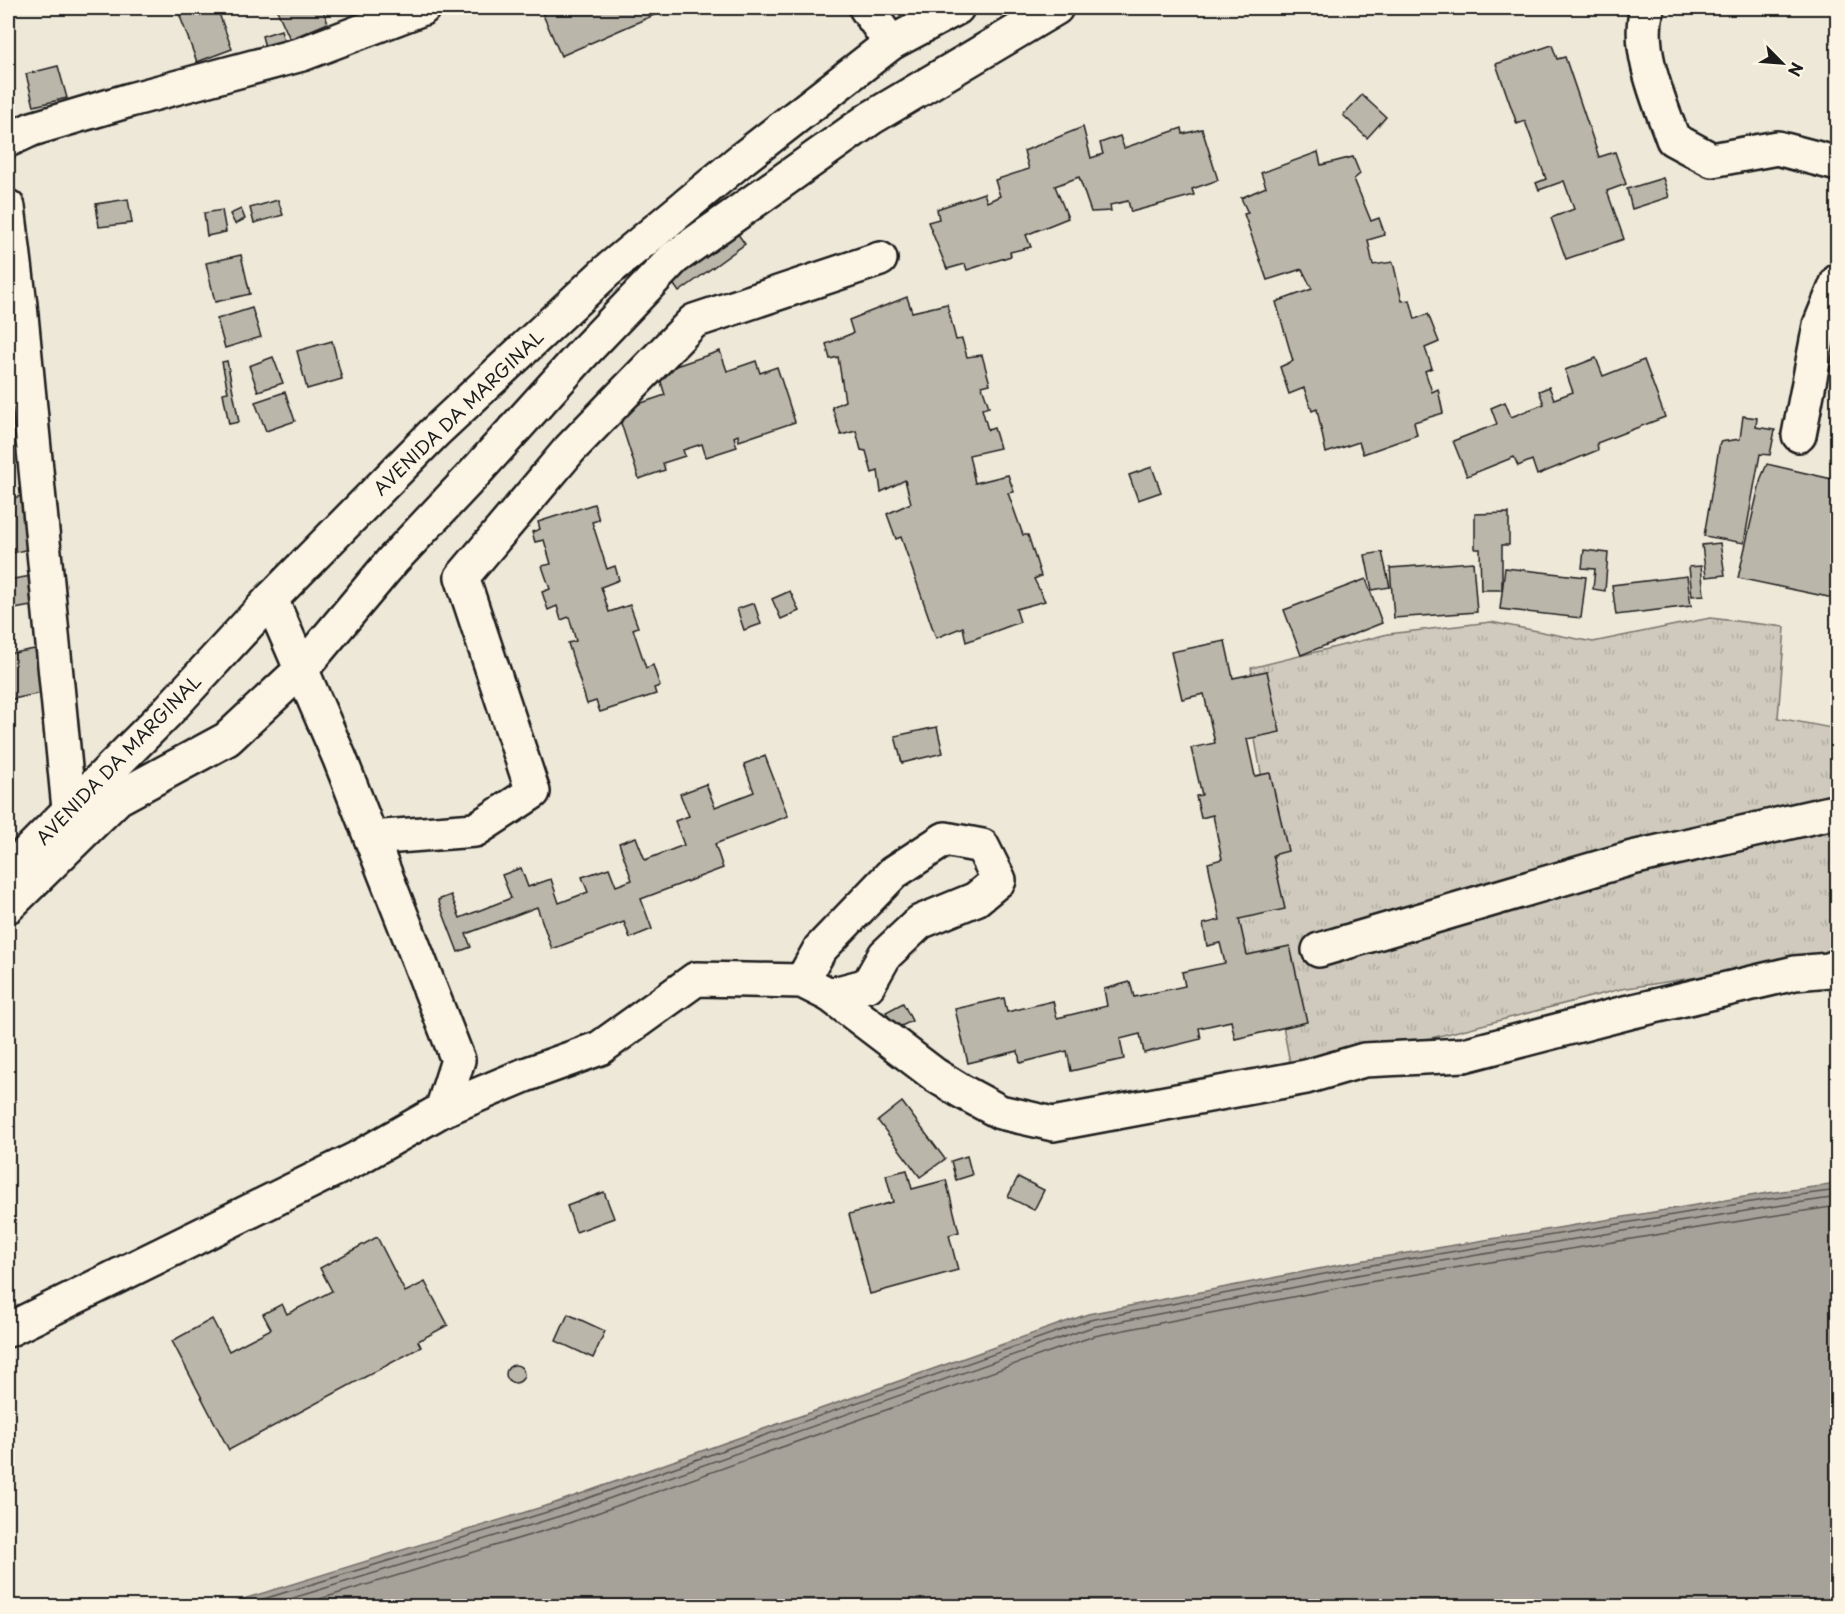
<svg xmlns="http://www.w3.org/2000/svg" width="1845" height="1614" viewBox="0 0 1845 1614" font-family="'Playpen Sans',sans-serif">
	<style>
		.park { fill: url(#park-tufts); stroke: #76736c; stroke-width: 1.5 }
		.water { fill: #a7a299; stroke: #6f6c67; stroke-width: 1.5 }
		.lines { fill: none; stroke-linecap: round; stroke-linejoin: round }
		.shore { stroke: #54524e; stroke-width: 1.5 }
		.building { fill: #bab6aa; stroke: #1c1c1c; stroke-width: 1.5 }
		.minor-casing { stroke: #1c1c1c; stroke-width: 38 }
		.major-casing { stroke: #1c1c1c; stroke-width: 38 }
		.minor { stroke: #fcf5e5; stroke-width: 33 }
		.major { stroke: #fcf5e5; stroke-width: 33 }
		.labels { text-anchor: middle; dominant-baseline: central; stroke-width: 4.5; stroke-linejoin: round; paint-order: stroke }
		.street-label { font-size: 18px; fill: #1c1c1c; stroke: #fcf5e5 }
	</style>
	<defs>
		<pattern id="park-tufts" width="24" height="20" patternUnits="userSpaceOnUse" patternTransform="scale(1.5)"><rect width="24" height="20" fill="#cfcabd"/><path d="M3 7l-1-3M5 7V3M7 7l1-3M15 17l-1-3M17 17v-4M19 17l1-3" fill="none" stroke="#b1ada2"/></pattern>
	</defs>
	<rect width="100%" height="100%" fill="#eee8d9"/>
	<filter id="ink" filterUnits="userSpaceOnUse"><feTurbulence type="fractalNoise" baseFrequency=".0167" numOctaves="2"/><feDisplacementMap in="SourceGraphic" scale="12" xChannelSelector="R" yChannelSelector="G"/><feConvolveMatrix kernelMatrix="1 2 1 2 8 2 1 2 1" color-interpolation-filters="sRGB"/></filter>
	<g filter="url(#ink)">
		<polygon class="park" points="1710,618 1785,627 1778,718 1837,729 1837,964 1828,957 1621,989 1292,1074 1269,951 1234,959 1229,921 1266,859 1276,856 1254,734 1264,731 1251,668 1388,634 1491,622 1593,642"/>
		<polygon class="water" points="1837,1184 1837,1606 221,1606 555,1503 1088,1314 1359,1261 1768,1193"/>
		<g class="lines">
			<g class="shore">
				<polyline points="241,1606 557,1509 1090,1320 1360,1267 1769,1199 1838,1190"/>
				<polyline points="267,1606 560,1516 1092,1327 1362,1274 1770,1207 1838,1197"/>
				<polyline points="297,1606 563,1525 1094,1336 1363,1283 1771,1216 1838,1206"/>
			</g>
		</g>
		<g class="building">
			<polygon points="177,8 217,8 232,49 197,62"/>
			<polygon points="276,8 322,8 328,23 290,39"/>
			<polygon points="540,8 670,8 561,56"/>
			<polygon points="281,30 285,46 266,51 262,36"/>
			<polygon points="1552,45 1557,59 1565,57 1599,157 1615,152 1626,184 1607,191 1624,239 1566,259 1551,218 1574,209 1564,181 1539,190 1536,183 1546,179 1525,121 1517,124 1496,64"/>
			<polygon points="58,66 67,98 34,106 26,74"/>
			<polygon points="1362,95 1386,117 1367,138 1343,115"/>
			<polygon points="1083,127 1091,158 1103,154 1100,143 1120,136 1124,148 1182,128 1183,134 1202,129 1218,180 1192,189 1194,195 1131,212 1128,201 1110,205 1111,211 1091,212 1079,177 1055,186 1068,218 1026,235 1031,247 1010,252 1011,256 967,270 965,264 947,269 928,222 939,219 937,209 984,193 987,202 1000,196 995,180 1029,169 1024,151"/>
			<polygon points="1318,152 1321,165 1353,157 1360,174 1354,179 1371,221 1379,218 1385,235 1368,240 1373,265 1393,262 1402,301 1410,300 1415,319 1428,314 1439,342 1425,348 1432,368 1425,371 1432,392 1438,389 1443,413 1414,422 1417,435 1363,454 1359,442 1326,453 1317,409 1312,411 1304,388 1289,394 1280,367 1293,361 1276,302 1312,289 1302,269 1267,280 1244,214 1248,213 1241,198 1266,187 1261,173"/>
			<polygon points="1663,178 1669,197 1632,209 1627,189"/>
			<polygon points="128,199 132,223 99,227 96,204"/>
			<polygon points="278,200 283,215 254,223 250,208"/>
			<polygon points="241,209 245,219 235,224 230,214"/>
			<polygon points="222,210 226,232 207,236 204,213"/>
			<polygon points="733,227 745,244 679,292 667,275"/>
			<polygon points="241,255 250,294 215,302 206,263"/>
			<polygon points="907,297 912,312 947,304 956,340 962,339 967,357 982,355 990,384 982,386 989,407 982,409 988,430 994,428 1000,448 969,455 975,483 1008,475 1014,492 1008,493 1023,535 1028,535 1041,576 1034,579 1045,601 1016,609 1020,622 966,642 963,627 936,638 901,537 896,539 887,514 911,503 905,480 881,492 878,471 872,473 866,451 861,450 856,431 841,435 832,407 845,401 838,357 830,359 826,344 853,333 849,320"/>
			<polygon points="252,308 261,337 225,348 217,319"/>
			<polygon points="332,341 342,379 307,389 297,351"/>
			<polygon points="720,351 727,371 756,361 760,373 777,367 795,422 739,441 738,435 734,437 737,447 706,457 702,444 683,450 685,456 663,463 665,470 639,479 620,420 627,417 624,409 665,395 658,372"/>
			<polygon points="273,357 283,383 258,391 249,366"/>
			<polygon points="1596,358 1603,376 1644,360 1665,417 1597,443 1598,450 1537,475 1532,460 1518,466 1514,457 1467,476 1453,441 1497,424 1491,408 1505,402 1511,417 1544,404 1539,391 1549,387 1554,399 1573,392 1565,370"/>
			<polygon points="227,361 239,422 229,424 223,393 228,392 222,362"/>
			<polygon points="285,392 295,421 266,431 255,402"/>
			<polygon points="1743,416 1757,418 1756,427 1775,430 1770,455 1760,454 1744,543 1704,536 1720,442 1740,439"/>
			<polygon points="1838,462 1838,599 1738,578 1761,478 1767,464 1832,479"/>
			<polygon points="1152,467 1161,492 1138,500 1129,475"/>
			<polygon points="22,496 33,548 8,554 8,499"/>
			<polygon points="594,504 599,520 592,522 607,569 615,566 619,580 601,587 609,612 630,605 638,627 633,629 646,668 653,665 660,686 654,688 656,694 600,712 596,701 587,704 568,643 576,641 569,617 561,620 557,606 548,610 542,592 550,589 542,566 551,564 544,540 535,542 532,532 540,529 538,522"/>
			<polygon points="1509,513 1509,545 1502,545 1502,590 1481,590 1480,549 1475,549 1475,514"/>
			<polygon points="1720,543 1725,575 1706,577 1702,545"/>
			<polygon points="1584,550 1608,553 1605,591 1593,589 1595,569 1582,568"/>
			<polygon points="1382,552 1390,587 1372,590 1365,555"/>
			<polygon points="1473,562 1477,612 1394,618 1390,568"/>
			<polygon points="1701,566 1704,595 1692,596 1689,567"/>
			<polygon points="1505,568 1586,577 1581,618 1500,609"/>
			<polygon points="37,575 42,604 9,610 8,580"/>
			<polygon points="1687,576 1691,606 1616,615 1612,585"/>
			<polygon points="1366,579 1382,623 1301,655 1284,610"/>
			<polygon points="790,591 799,611 781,619 772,599"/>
			<polygon points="754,603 761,624 744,630 737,609"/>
			<polygon points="1225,641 1233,678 1267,671 1280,732 1247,739 1255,776 1270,773 1288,851 1273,855 1285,909 1239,919 1247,955 1290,946 1307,1022 1235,1039 1231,1021 1199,1028 1201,1039 1144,1053 1140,1034 1120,1039 1124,1059 1071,1071 1067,1051 1020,1063 1018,1051 968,1063 955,1009 1004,998 1007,1012 1053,1001 1057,1018 1107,1006 1104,989 1130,982 1134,997 1185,986 1182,972 1225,963 1220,943 1207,946 1203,924 1220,920 1208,863 1222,859 1213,815 1201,818 1196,796 1202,795 1191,748 1215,743 1204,694 1182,699 1171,652"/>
			<polygon points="35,649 42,693 8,700 8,654"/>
			<polygon points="937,727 943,753 902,763 895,736"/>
			<polygon points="765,756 788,816 715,844 723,868 641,899 652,929 630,938 624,922 552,949 537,907 466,934 471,947 458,952 438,900 451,895 460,918 511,898 502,875 521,868 528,887 551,879 559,903 588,892 582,877 609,868 616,886 632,880 619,843 636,837 645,860 684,845 675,821 689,816 680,794 706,784 715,807 754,792 744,764"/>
			<polygon points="903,1003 912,1021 895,1029 886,1012"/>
			<polygon points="902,1102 945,1159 920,1177 878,1121"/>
			<polygon points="967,1156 972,1175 956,1180 951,1161"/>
			<polygon points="907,1170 912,1189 946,1180 959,1232 949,1235 958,1270 870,1294 849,1214 893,1202 886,1175"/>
			<polygon points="1018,1177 1044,1190 1034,1210 1008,1197"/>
			<polygon points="604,1192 614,1218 576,1232 567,1206"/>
			<polygon points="377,1237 405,1292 425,1282 448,1325 418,1341 421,1347 229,1450 172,1341 212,1319 229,1351 271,1329 263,1314 282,1304 287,1314 332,1291 320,1268"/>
			<polygon points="568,1314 605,1331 593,1358 556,1341"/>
			<circle cx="515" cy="1374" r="9"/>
		</g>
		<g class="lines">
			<defs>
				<g id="minor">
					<polyline points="866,8 891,43"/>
					<path d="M1647,8C1636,50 1659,100 1673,139L1712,160L1777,148L1838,164"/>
					<polyline points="8,140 32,129 130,100 302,54 423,8"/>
					<polyline points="8,207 20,305 69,809"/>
					<polyline points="1799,435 1820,325 1838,281"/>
					<polyline points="371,838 475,830 533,792 462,577 570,449 694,321 880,259"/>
					<polyline points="8,906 118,798 227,739 301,670 393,560 474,474 585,351 674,258 871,118 1056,8"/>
					<polyline points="1319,950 1632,858 1838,811"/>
					<polyline points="830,995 935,1075 961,1091 1000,1112 1053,1124 1306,1077 1364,1060 1464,1055 1629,1012 1795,973 1829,970 1838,966"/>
					<polyline points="442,1110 525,1075 600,1048 696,979 802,981 830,995 868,985 885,955 920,922 976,899 999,880 982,846 945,839 893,873 820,949 802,981"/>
					<polyline points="8,1330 356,1159 442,1110 458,1060 340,759 271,599"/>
				</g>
				<polyline id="major" points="8,872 167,712 271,599 435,432 607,271 742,159 891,43 957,8"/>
			</defs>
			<use href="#minor" class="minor-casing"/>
			<use href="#major" class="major-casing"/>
			<use href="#minor" class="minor"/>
			<use href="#major" class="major"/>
		</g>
	</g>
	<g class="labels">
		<g class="street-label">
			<text transform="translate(458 412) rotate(-44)">AVENIDA DA MARGINAL</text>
			<text transform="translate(118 759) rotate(-46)">AVENIDA DA MARGINAL</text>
		</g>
	</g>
	<rect width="1845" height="1614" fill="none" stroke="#fcf5e5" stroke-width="30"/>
	<rect x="15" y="15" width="1815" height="1584" fill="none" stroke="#1c1c1c" stroke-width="2" filter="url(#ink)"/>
	<g transform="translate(1782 63) rotate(115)" stroke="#fcf5e5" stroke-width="4.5" paint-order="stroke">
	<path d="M0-4.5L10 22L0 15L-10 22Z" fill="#1c1c1c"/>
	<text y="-9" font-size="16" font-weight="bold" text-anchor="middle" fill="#1c1c1c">N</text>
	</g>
</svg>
